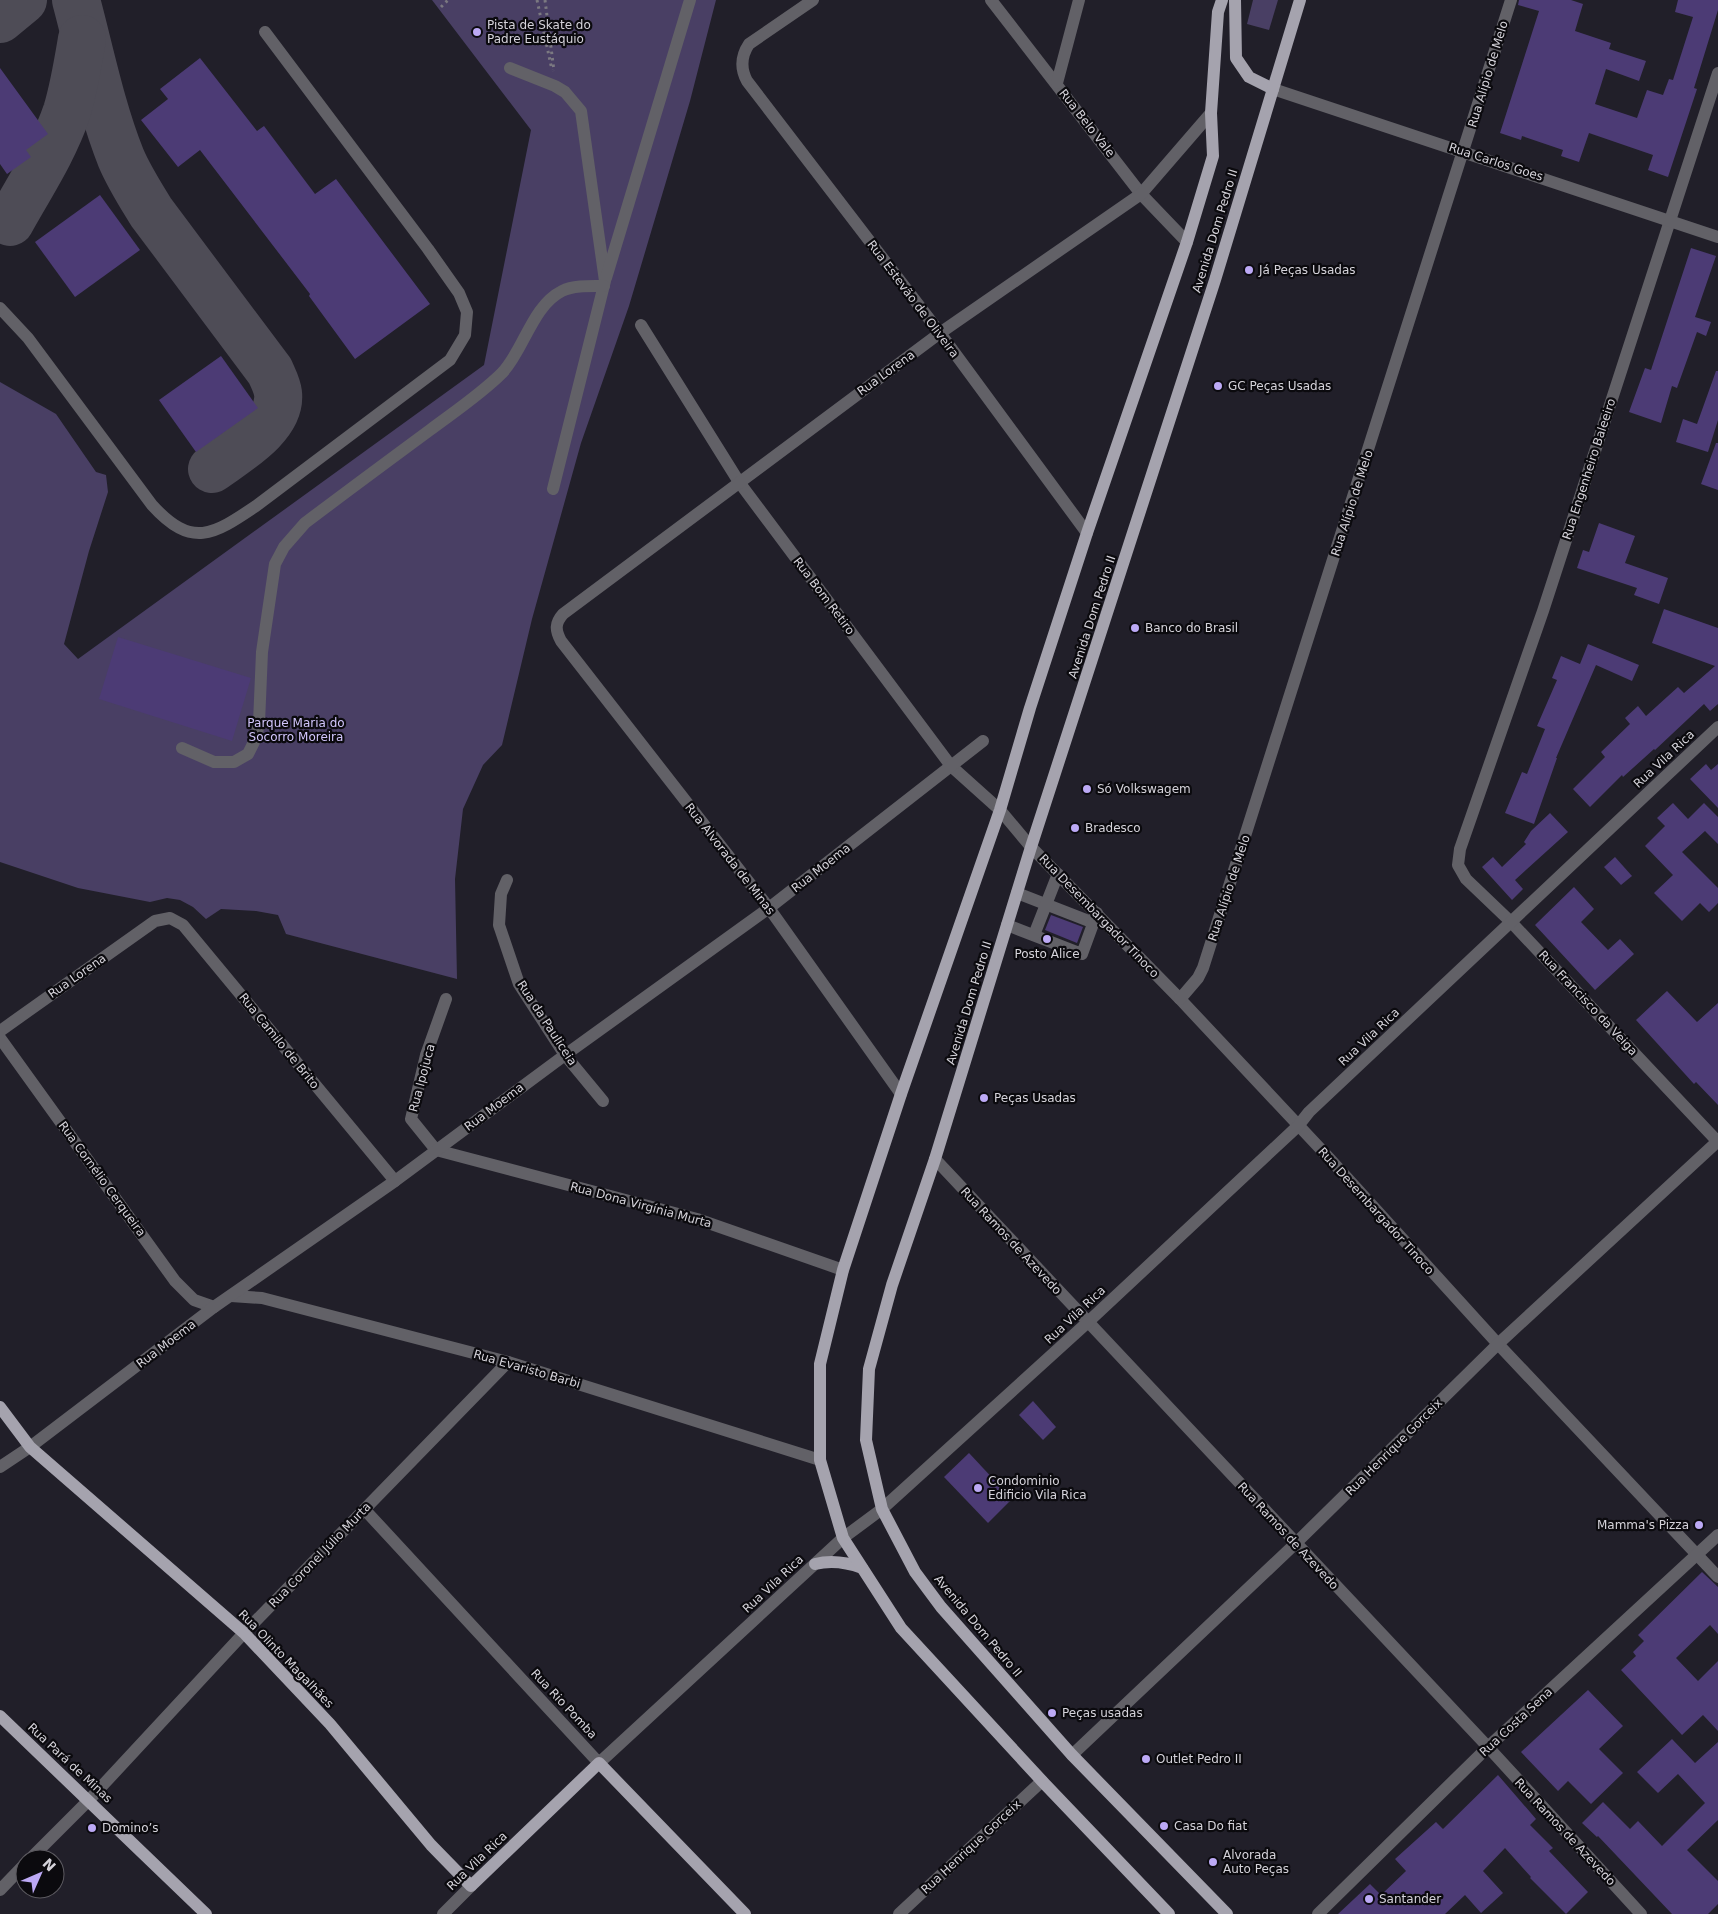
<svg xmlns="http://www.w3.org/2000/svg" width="1718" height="1914" viewBox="0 0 1718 1914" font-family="'DejaVu Sans',sans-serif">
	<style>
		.green { fill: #493f64 }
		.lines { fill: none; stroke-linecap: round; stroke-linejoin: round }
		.taxiway { stroke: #4e4c56; stroke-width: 48 }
		.building { fill: #4c3b75 }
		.path { stroke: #7b7981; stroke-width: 3; stroke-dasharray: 2.5 4; stroke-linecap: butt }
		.minor { stroke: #626167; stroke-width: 12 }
		.major { stroke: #a5a3ae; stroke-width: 12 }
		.poi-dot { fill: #bca9f5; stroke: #0b0a0e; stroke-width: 2 }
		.labels { text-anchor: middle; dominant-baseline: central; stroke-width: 4.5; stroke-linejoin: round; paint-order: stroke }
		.poi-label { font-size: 12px; fill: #d5d3da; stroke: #0b0a0e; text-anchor: start }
		.street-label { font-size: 12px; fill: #d5d3da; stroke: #0b0a0e }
		.park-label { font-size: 12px; fill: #d2c6fc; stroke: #0b0a0e }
	</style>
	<rect width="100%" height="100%" fill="#211f29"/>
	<g class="green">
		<polygon points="432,0 716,0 690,101 629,306 581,443 532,619 502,745 483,765 463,809 455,879 457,979 286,934 278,915 256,911 221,909 206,919 193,907 180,900 167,898 150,902 78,888 0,862 0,382 56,414 96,472 106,475 108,492 89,551 64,644 78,659 484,365 531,130"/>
		<polygon points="1253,0 1278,0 1269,30 1247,24"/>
	</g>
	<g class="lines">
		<g class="taxiway">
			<path d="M76,0C90,52 101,108 121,158C129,177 140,194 151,212L270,371C273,378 277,385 278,393C282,426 235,452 212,469"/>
			<polyline points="0,19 23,0"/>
			<path d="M10,222C30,186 54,150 67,111C74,88 78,63 82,39"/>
		</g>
	</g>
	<g class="building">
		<polygon points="1519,0 1571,0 1583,4 1575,31 1611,43 1609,49 1646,61 1639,81 1606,69 1595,104 1637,118 1647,90 1663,95 1669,79 1673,80 1693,17 1675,12 1678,0 1718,0 1718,10 1694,88 1697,89 1668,177 1648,170 1653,155 1589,133 1579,162 1561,156 1563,150 1522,136 1521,140 1500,133 1539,11 1518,5"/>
		<polygon points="200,58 257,131 264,126 315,194 336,179 430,304 355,359 309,296 310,294 200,150 178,167 141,120 168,99 160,89"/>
		<polygon points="0,68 48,134 26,150 31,157 7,174 0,164"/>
		<polygon points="100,195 140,250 75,297 35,242"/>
		<polygon points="1691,248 1716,256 1695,317 1711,322 1706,336 1697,332 1677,388 1672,386 1661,423 1629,412 1645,368 1651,370"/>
		<polygon points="221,356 258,408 196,452 159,400"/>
		<polygon points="1716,371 1718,371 1718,420 1708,452 1676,442 1683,419 1697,424"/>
		<polygon points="1716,443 1718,443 1718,490 1701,484"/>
		<polygon points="1599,523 1635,536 1625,563 1668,578 1659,604 1634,595 1637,588 1577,568 1583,550 1589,552"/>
		<polygon points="1664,609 1718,628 1718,704 1710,711 1704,704 1655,750 1654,749 1623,777 1622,775 1590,807 1573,789 1605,757 1601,752 1630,724 1625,718 1638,706 1646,716 1678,687 1684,693 1715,666 1652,643"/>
		<polygon points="118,637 251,678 232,741 99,699"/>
		<polygon points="1588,644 1639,665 1632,681 1596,665 1556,758 1557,758 1534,824 1505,813 1522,772 1527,774 1545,729 1537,726 1557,680 1552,678 1561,656 1580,664"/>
		<polygon points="1706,764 1711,770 1718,764 1718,808 1690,779"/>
		<polygon points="1673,803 1688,819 1704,803 1718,817 1718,844 1705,831 1682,852 1718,888 1718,903 1709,912 1700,903 1682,921 1654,893 1673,875 1645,846 1665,826 1657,818"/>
		<polygon points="1550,813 1568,832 1515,880 1523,889 1512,900 1482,867 1493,857 1502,867 1526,844 1524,842 1531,831"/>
		<polygon points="1615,857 1632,876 1621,885 1604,867"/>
		<polygon points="1574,887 1594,909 1581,922 1608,950 1620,939 1634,954 1595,990 1535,925"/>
		<polygon points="1051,915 1083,927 1077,943 1045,930"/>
		<polygon points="1667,991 1697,1022 1718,1003 1718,1105 1696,1082 1694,1084 1636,1020"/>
		<polygon points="1033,1401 1056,1427 1043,1440 1019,1415"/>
		<polygon points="969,1453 1012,1499 988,1523 944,1477"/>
		<polygon points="1702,1572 1718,1587 1718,1634 1710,1625 1676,1658 1698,1681 1718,1661 1718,1731 1703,1715 1682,1735 1621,1670 1636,1656 1633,1652 1644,1641 1638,1635"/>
		<polygon points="1588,1690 1623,1726 1599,1749 1623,1773 1591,1804 1568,1781 1558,1791 1521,1752"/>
		<polygon points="1672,1739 1695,1763 1718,1742 1718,1820 1687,1850 1718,1881 1718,1904 1708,1914 1672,1914 1598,1836 1597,1837 1582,1823 1603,1802 1630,1829 1638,1821 1662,1846 1705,1803 1678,1774 1658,1793 1637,1772"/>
		<polygon points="1498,1775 1536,1819 1530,1825 1553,1848 1549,1851 1588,1892 1566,1914 1530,1878 1531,1877 1505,1848 1483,1871 1503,1893 1481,1913 1465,1895 1445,1914 1338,1914 1370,1884 1381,1895 1406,1871 1395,1859 1436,1822 1443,1829"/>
	</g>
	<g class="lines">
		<g class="path">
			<polyline points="537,0 552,70"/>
			<polyline points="545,0 554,71"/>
			<polyline points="441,7 448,0"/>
		</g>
		<g class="minor">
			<path d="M813,0L749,44C741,56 740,68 747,81L940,333L1087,533"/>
			<polyline points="991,0 1141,194 1187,242"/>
			<polyline points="510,68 555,86 565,92 581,111 605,281 553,489"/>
			<polyline points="1718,73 1543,611 1460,849 1458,865 1466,879 1511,922 1718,1142"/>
			<polyline points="1057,83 1079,0"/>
			<polyline points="1273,89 1718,237"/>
			<polyline points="606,278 690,0"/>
			<path d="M0,308L28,338L152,505C192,549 213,535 256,506L450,360L465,335L467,312L459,293L428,249L265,32"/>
			<polyline points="641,325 739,482 951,766 1000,810 1031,847 1180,999 1330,1159 1498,1344 1718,1577"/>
			<path d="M182,748L214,762H234L248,754L256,738L259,723L262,652L275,564L284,547L305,523C346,492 388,461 430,430C454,412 481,394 502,373C524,350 532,306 562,291C574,285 591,286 604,286"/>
			<polyline points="507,880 501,894 499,925 519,984 565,1055 603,1101"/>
			<polyline points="1017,893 1094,923"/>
			<polyline points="1007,925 1082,954 1097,913"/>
			<polyline points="1034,935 1058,874"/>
			<polyline points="446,999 426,1055 411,1119 436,1150 697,1219 843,1270"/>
			<polyline points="1180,999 1198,978 1203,968 1511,0"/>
			<polyline points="0,1031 155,921 170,918 183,925 395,1181"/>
			<polyline points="0,1038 175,1281 194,1300 214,1307"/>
			<path d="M901,1094L769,908L561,641C555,630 555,623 563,614L940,333L1141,194L1211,113"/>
			<polyline points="935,1159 1488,1747 1641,1914"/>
			<polyline points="231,1296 262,1298 508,1362 820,1460"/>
			<polyline points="0,1467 30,1447 214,1307 395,1181 565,1055 769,908 983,741"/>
			<polyline points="365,1510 599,1763 843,1538 882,1509 1088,1322 1298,1126 1309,1112 1718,727"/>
			<polyline points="1072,1755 1295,1544 1498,1344 1718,1141"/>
			<polyline points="30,1859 89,1800 244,1633 508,1362"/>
			<polyline points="0,1890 25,1864"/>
			<polyline points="443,1914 471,1886"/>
			<polyline points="899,1914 1042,1781"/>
			<polyline points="1318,1914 1488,1747 1718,1535"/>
		</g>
		<g class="major">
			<polyline points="1235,0 1236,58 1249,77 1273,89"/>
			<polyline points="0,1407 30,1447 244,1633 330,1724 431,1845 471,1886 599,1763 745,1914"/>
			<path d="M815,1564C832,1560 846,1562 862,1568"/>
			<polyline points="0,1716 206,1914"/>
			<polyline points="1169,1914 1042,1781 901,1628 843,1538 820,1460 820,1364 843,1270 901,1094 1000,810 1030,708 1087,533 1187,242 1213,156 1211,113 1218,12 1222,0"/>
			<polyline points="1227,1914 1072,1755 941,1607 915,1572 882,1509 866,1440 869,1369 892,1285 935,1159 1031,847 1215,280 1300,0"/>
		</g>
	</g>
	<g class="poi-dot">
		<circle cx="477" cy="32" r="5"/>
		<circle cx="1249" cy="270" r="5"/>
		<circle cx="1218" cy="386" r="5"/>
		<circle cx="1135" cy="628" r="5"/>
		<circle cx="1087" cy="789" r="5"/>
		<circle cx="1075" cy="828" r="5"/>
		<circle cx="1047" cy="939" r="5"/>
		<circle cx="984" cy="1098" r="5"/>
		<circle cx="978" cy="1488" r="5"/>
		<circle cx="1699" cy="1525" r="5"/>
		<circle cx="1052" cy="1713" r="5"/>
		<circle cx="1146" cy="1759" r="5"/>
		<circle cx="1164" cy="1826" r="5"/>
		<circle cx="92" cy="1828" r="5"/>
		<circle cx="1213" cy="1862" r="5"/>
		<circle cx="1369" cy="1899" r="5"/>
	</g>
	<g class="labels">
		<g class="poi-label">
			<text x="487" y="25">Pista de Skate do<tspan x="487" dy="14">Padre Eustáquio</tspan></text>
			<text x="1259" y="270">Já Peças Usadas</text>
			<text x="1228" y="386">GC Peças Usadas</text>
			<text x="1145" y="628">Banco do Brasil</text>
			<text x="1097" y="789">Só Volkswagem</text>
			<text x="1085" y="828">Bradesco</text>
			<text x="1047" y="954" text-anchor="middle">Posto Alice</text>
			<text x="994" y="1098">Peças Usadas</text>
			<text x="988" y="1481">Condominio<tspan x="988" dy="14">Edificio Vila Rica</tspan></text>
			<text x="1689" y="1525" text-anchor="end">Mamma's Pizza</text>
			<text x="1062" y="1713">Peças usadas</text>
			<text x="1156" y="1759">Outlet Pedro II</text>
			<text x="1174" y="1826">Casa Do fiat</text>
			<text x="102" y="1828">Domino’s</text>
			<text x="1223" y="1855">Alvorada<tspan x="1223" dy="14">Auto Peças</tspan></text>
			<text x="1379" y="1899">Santander</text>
		</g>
		<g class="street-label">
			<text transform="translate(1488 74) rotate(-73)">Rua Alípio de Melo</text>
			<text transform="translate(1087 123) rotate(52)">Rua Belo Vale</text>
			<text transform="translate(1496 162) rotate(18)">Rua Carlos Goes</text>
			<text transform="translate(1215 231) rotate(-73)">Avenida Dom Pedro II</text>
			<text transform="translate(913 299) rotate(53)">Rua Estevão de Oliveira</text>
			<text transform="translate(886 373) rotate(-36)">Rua Lorena</text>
			<text transform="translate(1589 469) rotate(-72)">Rua Engenheiro Baleeiro</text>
			<text transform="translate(1352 503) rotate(-72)">Rua Alípio de Melo</text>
			<text transform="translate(824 596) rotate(53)">Rua Bom Retiro</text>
			<text transform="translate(1092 617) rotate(-72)">Avenida Dom Pedro II</text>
			<text transform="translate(1664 759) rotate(-43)">Rua Vila Rica</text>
			<text transform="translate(730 859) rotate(52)">Rua Alvorada de Minas</text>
			<text transform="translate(821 868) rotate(-38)">Rua Moema</text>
			<text transform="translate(1229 888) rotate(-72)">Rua Alípio de Melo</text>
			<text transform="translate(1099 916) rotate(46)">Rua Desembargador Tinoco</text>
			<text transform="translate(77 976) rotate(-35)">Rua Lorena</text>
			<text transform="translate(969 1003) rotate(-73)">Avenida Dom Pedro II</text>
			<text transform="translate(1588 1003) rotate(47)">Rua Francisco da Veiga</text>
			<text transform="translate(547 1023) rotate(57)">Rua da Pauliceia</text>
			<text transform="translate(1369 1037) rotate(-43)">Rua Vila Rica</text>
			<text transform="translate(279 1041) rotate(51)">Rua Camilo de Brito</text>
			<text transform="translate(422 1078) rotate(-75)">Rua Ipojuca</text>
			<text transform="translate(494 1107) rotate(-37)">Rua Moema</text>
			<text transform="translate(102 1179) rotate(54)">Rua Cornélio Cerqueira</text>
			<text transform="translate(641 1205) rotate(15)">Rua Dona Virgínia Murta</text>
			<text transform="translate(1376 1211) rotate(48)">Rua Desembargador Tinoco</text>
			<text transform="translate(1011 1241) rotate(47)">Rua Ramos de Azevedo</text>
			<text transform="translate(1075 1315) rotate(-43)">Rua Vila Rica</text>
			<text transform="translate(166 1344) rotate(-37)">Rua Moema</text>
			<text transform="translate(527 1369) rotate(16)">Rua Evaristo Barbi</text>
			<text transform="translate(1394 1447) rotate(-45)">Rua Henrique Gorceix</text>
			<text transform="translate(1288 1536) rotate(47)">Rua Ramos de Azevedo</text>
			<text transform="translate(320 1555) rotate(-46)">Rua Coronel Júlio Murta</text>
			<text transform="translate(773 1584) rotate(-43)">Rua Vila Rica</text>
			<text transform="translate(978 1626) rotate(50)">Avenida Dom Pedro II</text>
			<text transform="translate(286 1659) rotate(46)">Rua Olinto Magalhães</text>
			<text transform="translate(564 1704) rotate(47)">Rua Rio Pomba</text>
			<text transform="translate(1516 1722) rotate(-43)">Rua Costa Sena</text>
			<text transform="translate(70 1763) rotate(43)">Rua Pará de Minas</text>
			<text transform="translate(1565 1832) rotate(47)">Rua Ramos de Azevedo</text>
			<text transform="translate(971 1847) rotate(-43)">Rua Henrique Gorceix</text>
			<text transform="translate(477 1861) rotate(-44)">Rua Vila Rica</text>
		</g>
		<g class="park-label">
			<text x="296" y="723">Parque Maria do<tspan x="296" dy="14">Socorro Moreira</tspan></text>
		</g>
	</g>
	<g transform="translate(40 1874) rotate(45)"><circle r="24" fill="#0b0a0e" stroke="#5c5a60"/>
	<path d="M0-4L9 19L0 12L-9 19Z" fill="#bca9f5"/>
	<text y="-8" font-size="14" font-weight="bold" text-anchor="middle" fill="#d5d3da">N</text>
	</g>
</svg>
